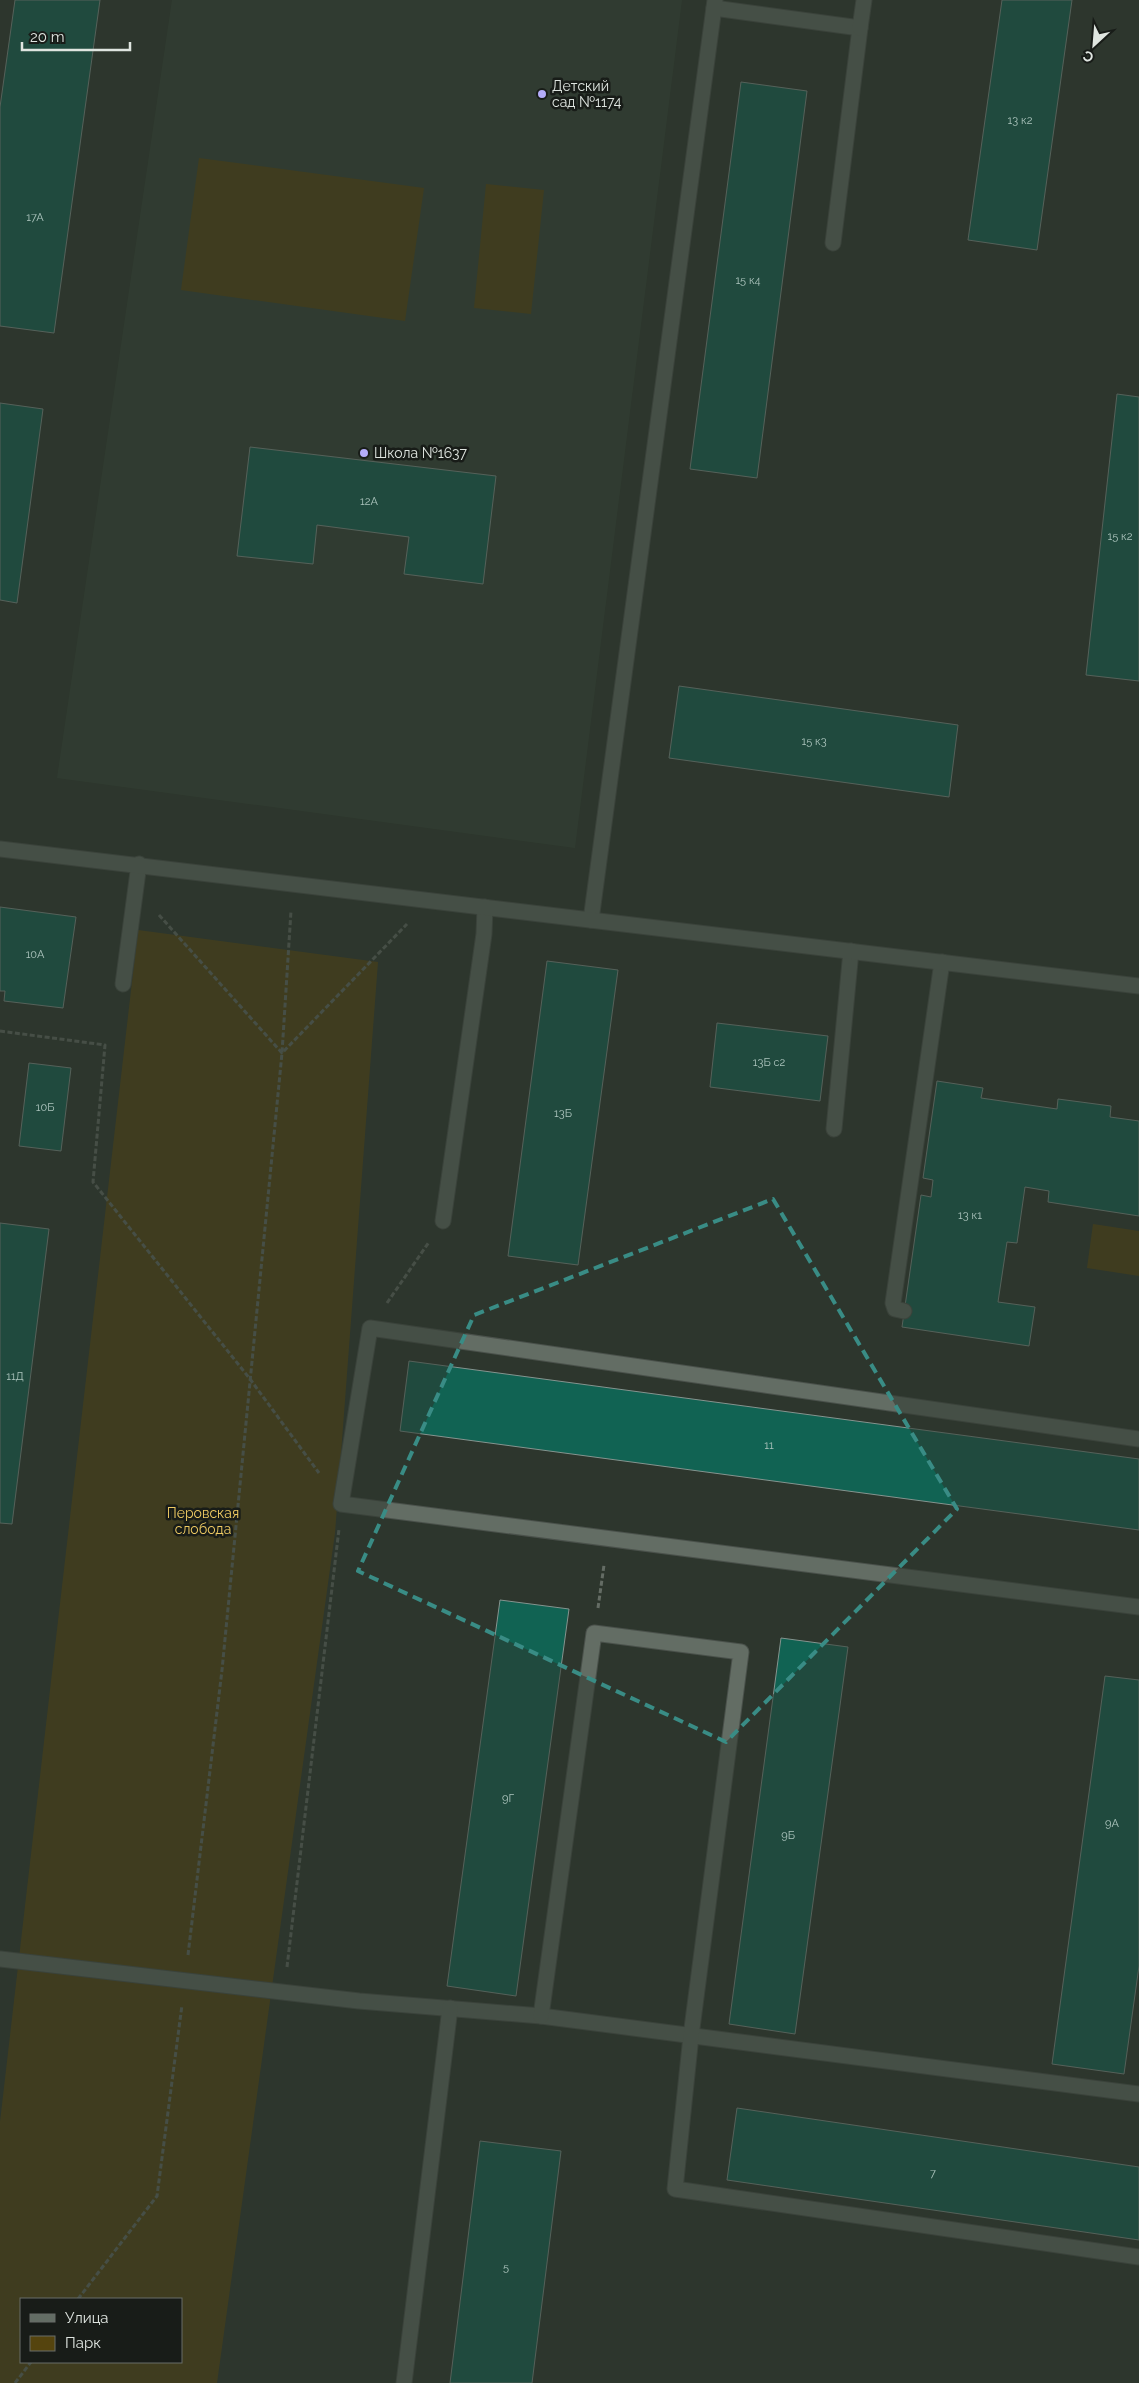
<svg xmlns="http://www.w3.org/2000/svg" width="1139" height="2383" viewBox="0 0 1139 2383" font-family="Raleway,sans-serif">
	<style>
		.built { fill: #344235 }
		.green { fill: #55440e; fill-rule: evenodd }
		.building { fill: #116353; stroke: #85948f }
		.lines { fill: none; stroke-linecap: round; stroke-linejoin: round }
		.lane-casing { stroke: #4a514b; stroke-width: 17 }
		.street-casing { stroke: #4a514b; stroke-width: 17 }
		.path { stroke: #646c64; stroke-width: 3; stroke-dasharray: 5 2.5; stroke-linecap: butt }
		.lane { stroke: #636d64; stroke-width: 15 }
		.street { stroke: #636d64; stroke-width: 15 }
		.marked { fill: none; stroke: #398c85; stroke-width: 4; stroke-dasharray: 10 6; stroke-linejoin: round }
		.poi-dot { fill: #b4acf9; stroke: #181c18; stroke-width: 2 }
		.labels { text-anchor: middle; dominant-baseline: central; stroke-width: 5; stroke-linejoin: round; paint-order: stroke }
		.number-label { font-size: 11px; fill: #acc4bd }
		.poi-label { font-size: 14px; fill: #dfe5e0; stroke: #181c18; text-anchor: start }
		.park-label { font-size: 14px; fill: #eeca62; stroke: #181c18 }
	</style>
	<rect width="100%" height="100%" fill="#2d362d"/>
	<polygon class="built" points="172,0 682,0 575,848 57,778"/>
	<g class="green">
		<polygon points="199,158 424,188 405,321 181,290"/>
		<polygon points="486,184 544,190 531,314 474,308"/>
		<path d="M138,930L378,962L335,1533L217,2383H0V2122ZM21,2299H181V2362H21Z"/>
		<polygon points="1093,1224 1139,1231 1139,1276 1087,1268"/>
	</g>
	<g class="building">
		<polygon points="15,0 100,0 54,333 0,326 0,107"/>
		<polygon points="1002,0 1072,0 1037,250 968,240"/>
		<polygon points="741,82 807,91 757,478 690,469"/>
		<polygon points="1117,394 1139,397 1139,681 1086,675"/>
		<polygon points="0,403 43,409 17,603 0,600"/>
		<polygon points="250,447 496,476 483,584 404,574 409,537 317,525 313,564 237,556"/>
		<polygon points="679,686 958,725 949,797 669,758"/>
		<polygon points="0,907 76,917 63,1008 4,1001 5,991 0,991"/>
		<polygon points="547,961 618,970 578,1265 508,1256"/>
		<polygon points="717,1023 828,1036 820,1101 710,1087"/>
		<polygon points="29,1063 71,1068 61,1151 19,1146"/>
		<polygon points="937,1081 983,1088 981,1098 1057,1109 1058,1099 1111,1106 1110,1117 1139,1121 1139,1216 1048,1202 1049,1191 1025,1187 1017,1243 1007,1242 998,1302 1035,1307 1029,1346 902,1327 921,1195 931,1197 933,1180 923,1178"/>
		<polygon points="0,1223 49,1229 12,1524 0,1523"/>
		<polygon points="409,1361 1139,1459 1139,1530 400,1431"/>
		<polygon points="500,1600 569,1609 516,1996 447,1986"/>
		<polygon points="781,1638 848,1647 795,2034 729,2024"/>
		<polygon points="1105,1676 1139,1680 1139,1966 1124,2074 1052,2064"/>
		<polygon points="737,2108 1139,2167 1139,2240 727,2180"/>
		<polygon points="480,2141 561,2151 532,2383 450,2383"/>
	</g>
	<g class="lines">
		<defs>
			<g id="lane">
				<polyline points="714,8 860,28 833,243"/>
				<polyline points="860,28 864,0"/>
				<polyline points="591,920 715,0"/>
				<polyline points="123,984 139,864"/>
				<polyline points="834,1129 851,951"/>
				<polyline points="443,1221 484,934 485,907"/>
				<polyline points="904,1311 895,1309 893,1303 942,962"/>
				<polyline points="1139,1439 370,1328 341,1504 1139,1607"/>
				<polyline points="0,1959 359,2001 541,2016 1139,2094"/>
				<polyline points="541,2016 594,1633 741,1652 691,2036 675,2189 1139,2257"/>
				<polyline points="404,2383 450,2008"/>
			</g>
			<polyline id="street" points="0,849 1139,986"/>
		</defs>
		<use href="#lane" class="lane-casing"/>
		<use href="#street" class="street-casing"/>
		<g class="path">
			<polyline points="159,915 282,1053 407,924"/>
			<polyline points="0,1031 105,1045 93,1182 250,1379 319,1473"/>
			<polyline points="387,1303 429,1242"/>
			<polyline points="598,1608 604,1565"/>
			<polyline points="188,1955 222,1670 282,1053 291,911"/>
			<polyline points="287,1967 339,1529"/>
			<polyline points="78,2299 157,2196 182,2005"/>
			<polyline points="15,2383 31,2362"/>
		</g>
		<use href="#lane" class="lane"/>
		<use href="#street" class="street"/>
	</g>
	<path d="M0 0H1139V2383H0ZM773,1199L957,1509L726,1742L358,1571L474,1315Z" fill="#2d362d" fill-opacity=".55" fill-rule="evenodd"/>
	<path class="marked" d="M773,1199L957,1509L726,1742L358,1571L474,1315Z"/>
	<g class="poi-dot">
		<circle cx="542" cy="94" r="5"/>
		<circle cx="364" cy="453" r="5"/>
	</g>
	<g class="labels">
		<g class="number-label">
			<text x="1020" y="120">13 к2</text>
			<text x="35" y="217">17А</text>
			<text x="748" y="280">15 к4</text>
			<text x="369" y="501">12А</text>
			<text x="1120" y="536">15 к2</text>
			<text x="814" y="741">15 к3</text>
			<text x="35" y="954">10А</text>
			<text x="769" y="1062">13Б с2</text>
			<text x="45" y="1107">10Б</text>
			<text x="563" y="1113">13Б</text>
			<text x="970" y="1215">13 к1</text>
			<text x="15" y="1376">11Д</text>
			<text x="769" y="1445">11</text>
			<text x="508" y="1798">9Г</text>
			<text x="1112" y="1823">9А</text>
			<text x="788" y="1835">9Б</text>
			<text x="933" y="2173">7</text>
			<text x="506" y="2267">5</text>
		</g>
		<g class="poi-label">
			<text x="552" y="86">Детский<tspan x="552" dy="16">сад №1174</tspan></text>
			<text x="374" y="453">Школа №1637</text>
		</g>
		<g class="park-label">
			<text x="203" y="1513">Перовская<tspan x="203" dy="16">слобода</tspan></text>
		</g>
	</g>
	<rect x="20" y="2298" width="162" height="65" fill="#181c18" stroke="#686c68"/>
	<rect x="30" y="2314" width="25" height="8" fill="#636d64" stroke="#686c68"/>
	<text x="65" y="2323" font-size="15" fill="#dfe5e0">Улица</text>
	<rect x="30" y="2336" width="25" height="15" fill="#55440e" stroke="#686c68"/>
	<text x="65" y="2348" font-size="15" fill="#dfe5e0">Парк</text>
	<g transform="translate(1094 45) rotate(206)" stroke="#181c18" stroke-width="4" paint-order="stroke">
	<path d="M0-4L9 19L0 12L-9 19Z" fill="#dfe5e0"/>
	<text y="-8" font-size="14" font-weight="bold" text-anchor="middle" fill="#dfe5e0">С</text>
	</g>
	<path d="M22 42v8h108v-8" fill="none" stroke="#dfe5e0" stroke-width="2.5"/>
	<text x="30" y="42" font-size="15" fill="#dfe5e0" stroke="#181c18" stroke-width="4" paint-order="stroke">20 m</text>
</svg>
